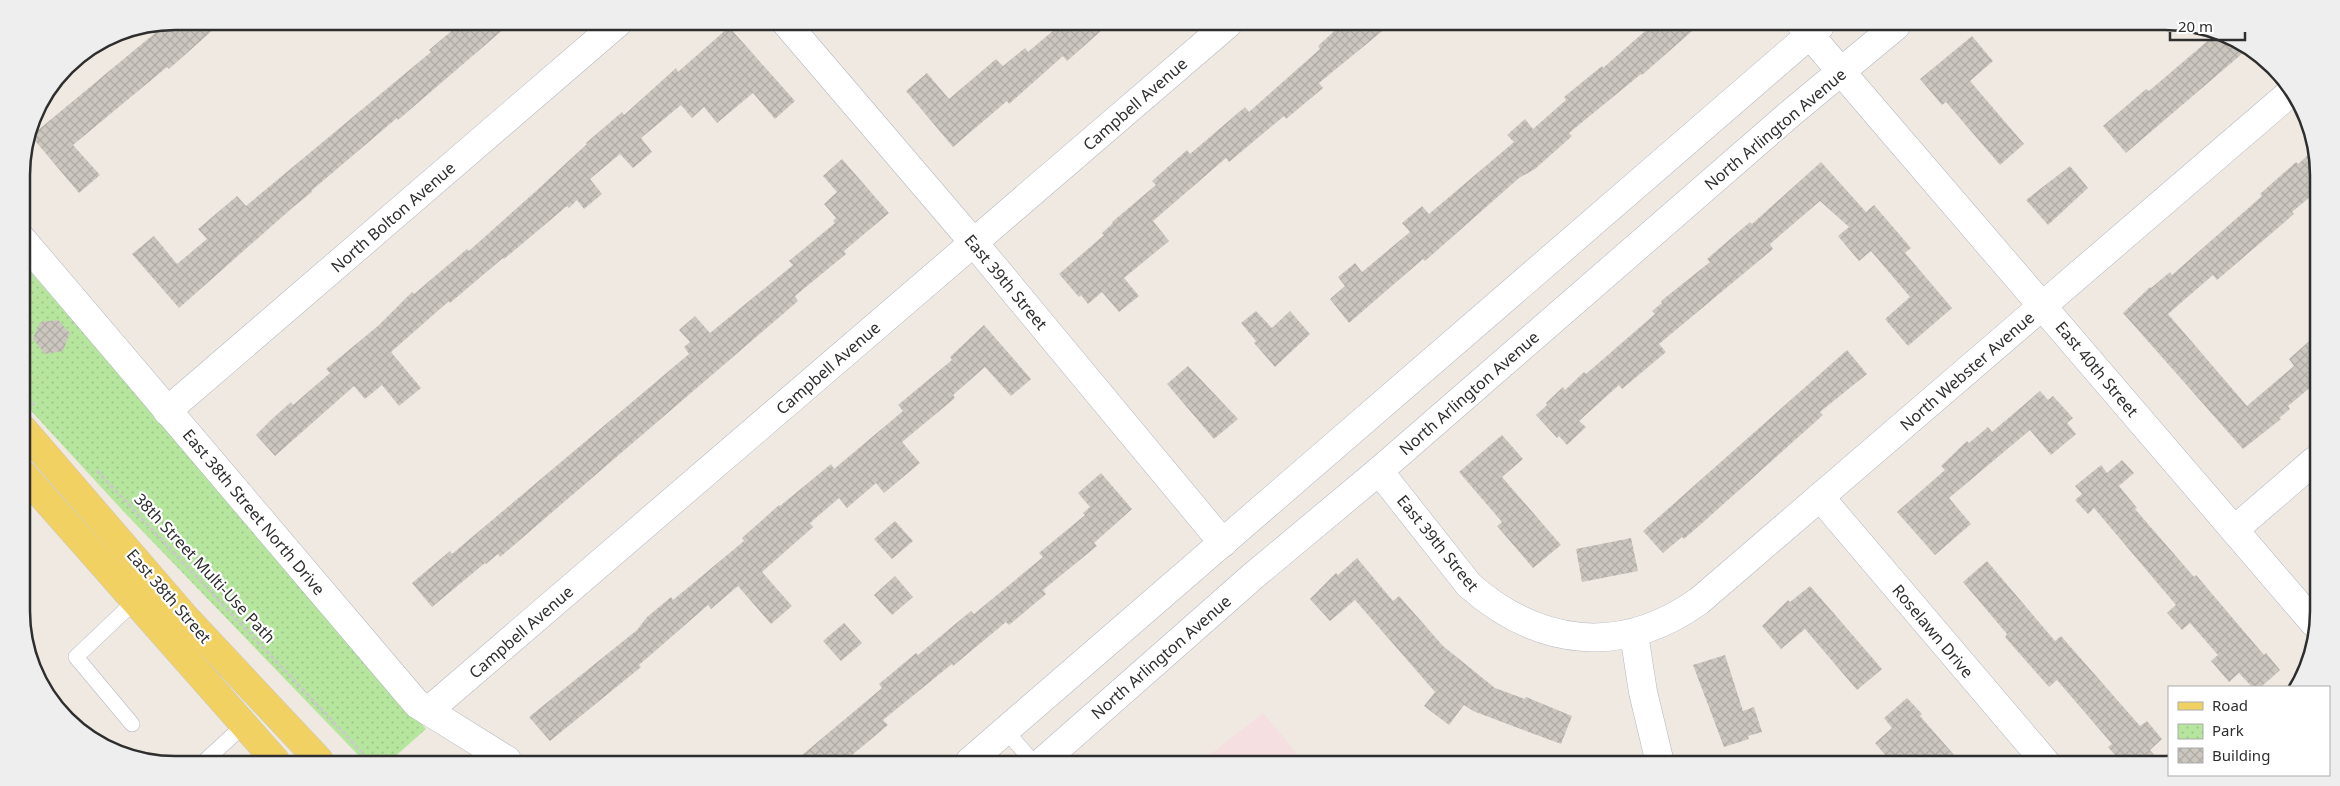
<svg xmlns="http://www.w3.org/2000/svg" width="2340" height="786" viewBox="0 0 2340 786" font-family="'Noto Sans',sans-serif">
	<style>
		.medical { fill: #f5dfe0 }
		.park { fill: url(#park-dots) }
		.building { fill: url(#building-cross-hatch) }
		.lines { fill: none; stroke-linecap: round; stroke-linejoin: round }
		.service-casing { stroke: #b4b7c1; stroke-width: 16 }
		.minor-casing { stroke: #b4b7c1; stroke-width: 29 }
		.secondary-casing { stroke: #b4b7c1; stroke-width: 29 }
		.primary-casing { stroke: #c9c9c9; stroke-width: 29 }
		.path { stroke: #c9c9c9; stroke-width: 3; stroke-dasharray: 4 2.5; stroke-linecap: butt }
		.service { stroke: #fff; stroke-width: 15 }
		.minor { stroke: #fff; stroke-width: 28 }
		.secondary { stroke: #fff; stroke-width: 28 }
		.primary { stroke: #f2d163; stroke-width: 28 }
		.labels { text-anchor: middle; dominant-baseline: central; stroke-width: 4.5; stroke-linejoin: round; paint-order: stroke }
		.street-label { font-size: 16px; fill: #2e2e2e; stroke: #fff }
		.rim { fill: none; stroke: #2e2e2e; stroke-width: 2.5 }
	</style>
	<defs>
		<pattern id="park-dots" width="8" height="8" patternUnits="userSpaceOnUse" patternTransform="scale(1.25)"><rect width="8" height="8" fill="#b6e59e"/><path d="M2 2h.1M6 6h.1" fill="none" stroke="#9dc588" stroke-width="1.8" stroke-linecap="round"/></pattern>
		<pattern id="building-cross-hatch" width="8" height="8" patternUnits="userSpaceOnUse" patternTransform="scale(1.25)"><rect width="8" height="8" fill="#cbc7bf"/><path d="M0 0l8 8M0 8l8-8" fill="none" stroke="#afaba4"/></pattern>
	</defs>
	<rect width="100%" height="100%" fill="#efe9e1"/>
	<polygon class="medical" points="1263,713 1304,762 1201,762"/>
	<polygon class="park" points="22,262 426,729 391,760 363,760 123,511 23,402"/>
	<g class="building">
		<polygon points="175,21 223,21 169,69 167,67 73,145 100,175 79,193 31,136 167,23"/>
		<polygon points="462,22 512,22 398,120 397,118 311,191 312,192 292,208 179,308 132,254 154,236 177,264 207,239 198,229 237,196 246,206 431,52 429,50"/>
		<polygon points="1061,24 1109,24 1067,61 1063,56 1009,104 1007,101 953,147 906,91 927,73 949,99 996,59 1003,66 1025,48 1028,52"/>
		<polygon points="1342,24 1391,24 1319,83 1323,88 1286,119 1284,116 1229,162 1226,158 1153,221 1169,241 1124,278 1139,296 1119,312 1102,292 1088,304 1081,295 1079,297 1059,274 1104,235 1102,233 1113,223 1112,222 1156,185 1152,181 1187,150 1190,154 1245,107 1249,112 1320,49 1318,46"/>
		<polygon points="1652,25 1699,25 1642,75 1641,74 1569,133 1572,136 1535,169 1519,178 1425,261 1423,259 1349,323 1330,299 1345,286 1338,277 1355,263 1362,272 1410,232 1402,223 1422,206 1429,214 1514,142 1507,135 1525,119 1533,129 1566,100 1564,97 1602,66 1603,68"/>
		<polygon points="729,27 795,101 775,119 753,93 717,123 704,107 692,118 681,105 641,138 652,152 633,168 620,154 590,179 602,194 584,209 577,200 569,208 567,206 504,259 503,258 450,303 449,301 391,352 421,388 399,406 382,385 365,399 354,386 275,456 256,435 272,419 291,402 293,405 330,373 326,369 379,325 412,292 414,294 467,249 469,251 536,191 587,144 586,143 622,112 624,115 676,68 678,72"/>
		<polygon points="2218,32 2250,47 2126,153 2103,126 2146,89 2149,91"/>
		<polygon points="1972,36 1993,61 1970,81 2024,144 2000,165 1946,102 1942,105 1920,79"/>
		<polygon points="2316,148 2316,192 2292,212 2294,214 2217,280 2213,275 2168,314 2247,406 2294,366 2289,359 2315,336 2315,390 2312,386 2288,406 2290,409 2279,418 2281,419 2243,449 2123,313 2150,287 2151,288 2170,272 2172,275 2262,196 2260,194 2296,162 2298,164"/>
		<polygon points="842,159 889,213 844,251 846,254 795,296 798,301 500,557 498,554 486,564 485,563 432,607 412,583 450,551 452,554 689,354 684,347 690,342 679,330 695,316 710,333 793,265 789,261 835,223 833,221 836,218 824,204 837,192 823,176"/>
		<polygon points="1821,162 1866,212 1874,205 1911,248 1905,253 1952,308 1908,346 1885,319 1910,297 1871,251 1859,261 1838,236 1849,227 1820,201 1770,244 1773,249 1659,344 1666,352 1622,389 1619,385 1579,421 1586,427 1567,445 1559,436 1557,438 1536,415 1547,405 1546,403 1563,387 1565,390 1584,372 1586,374 1655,314 1652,311 1662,303 1661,301 1710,262 1707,259 1750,222 1752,224"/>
		<polygon points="2070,166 2088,188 2048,225 2026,200"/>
		<polygon points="1256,311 1272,328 1290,311 1310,334 1275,367 1254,343 1256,341 1241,323"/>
		<polygon points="58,320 70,333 63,351 45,354 33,339 40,322"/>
		<polygon points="984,325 1031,379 1011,396 985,367 953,395 955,398 902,442 920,463 884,493 876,483 847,508 839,498 810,523 813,527 762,572 792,606 771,624 738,586 711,609 708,605 639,665 641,667 550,741 529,717 637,630 647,617 671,597 673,600 744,541 742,538 779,505 780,506 831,464 834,469 903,411 898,405 952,360 950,357"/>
		<polygon points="1847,350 1867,374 1820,412 1823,415 1700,525 1684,539 1682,537 1663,553 1643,531"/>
		<polygon points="1188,366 1238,419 1214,439 1167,384"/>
		<polygon points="2040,391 2048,400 2053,396 2073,418 2067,423 2076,434 2051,455 2030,430 1949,498 1971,524 1935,555 1897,512 1945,470 1941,466 1967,441 1969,443 1988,427 1992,432"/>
		<polygon points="1502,435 1523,459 1502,477 1561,545 1533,568 1497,526 1502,522 1459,472"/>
		<polygon points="2122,460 2134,473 2119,486 2137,508 2135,509 2194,577 2196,575 2264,655 2266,653 2280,670 2261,687 2252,687 2239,673 2229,682 2211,661 2218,655 2190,623 2182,630 2167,613 2176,605 2094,508 2088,514 2075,500 2082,494 2075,486 2101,465 2107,473"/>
		<polygon points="1101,473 1132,509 1094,543 1097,546 1043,590 1046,594 1009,625 1006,622 953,666 952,664 883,720 888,725 846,760 795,761 882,688 879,684 916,653 918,655 971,611 974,614 1043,557 1039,553 1085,515 1083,513 1090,507 1078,493"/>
		<polygon points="895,521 913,541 892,559 874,539"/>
		<polygon points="1631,538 1638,571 1582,582 1576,549"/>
		<polygon points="1357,558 1393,601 1399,596 1443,646 1495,688 1525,699 1526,697 1572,716 1561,744 1473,711 1464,705 1449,725 1424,706 1435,692 1355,600 1330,621 1310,599 1336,573 1338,575"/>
		<polygon points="1987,561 2055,641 2061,636 2140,726 2147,721 2162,739 2150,750 2162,764 2123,764 2108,747 2112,744 2057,680 2049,687 2005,637 2007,634 1963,582"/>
		<polygon points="895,576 913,597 892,615 874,595"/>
		<polygon points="1810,586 1882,669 1857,690 1805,629 1781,649 1762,626 1788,600 1790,602"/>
		<polygon points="844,623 862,643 841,661 823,641"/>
		<polygon points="1725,655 1743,711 1754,707 1762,732 1748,736 1749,739 1724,747 1693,665"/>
		<polygon points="1907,698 1922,714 1920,716 1962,764 1893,764 1875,743 1892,728 1884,718"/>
	</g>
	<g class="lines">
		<defs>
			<g id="service">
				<polyline points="132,724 76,657 135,601"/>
				<polyline points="1006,731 1033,762"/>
				<polyline points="206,760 245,724"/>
			</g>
			<g id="minor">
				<polyline points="786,23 974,243 1223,543"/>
				<polyline points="1802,26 2314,623"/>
				<polyline points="22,239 417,704 507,760"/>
				<polyline points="167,411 619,22"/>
				<path d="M1379,471L1469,585C1539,647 1622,656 1699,601L2290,93"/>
				<polyline points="1820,497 2047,764"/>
				<polyline points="2234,530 2314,461"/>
				<polyline points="1634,634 1643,692 1660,763"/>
				<polyline points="428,711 1228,24"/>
			</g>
			<g id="secondary">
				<polyline points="970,761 1820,26"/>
				<polyline points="1042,762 1252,577 1379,471 1791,113 1896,26"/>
			</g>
			<g id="primary">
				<polyline points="23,429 185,617 319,760"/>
				<polyline points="23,474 275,760"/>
			</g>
		</defs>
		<use href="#service" class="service-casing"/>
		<use href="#minor" class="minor-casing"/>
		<use href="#secondary" class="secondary-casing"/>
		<use href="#primary" class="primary-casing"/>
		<g class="path">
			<polyline points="23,392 34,405"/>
			<polyline points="97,471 369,760"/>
		</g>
		<use href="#service" class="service"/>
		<use href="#minor" class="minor"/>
		<use href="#secondary" class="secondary"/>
		<use href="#primary" class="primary"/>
	</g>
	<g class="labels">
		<g class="street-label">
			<text transform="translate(1135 104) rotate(-41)">Campbell Avenue</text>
			<text transform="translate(1775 129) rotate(-40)">North Arlington Avenue</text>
			<text transform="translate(393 217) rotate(-41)">North Bolton Avenue</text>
			<text transform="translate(1006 282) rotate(50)">East 39th Street</text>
			<text transform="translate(828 368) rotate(-41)">Campbell Avenue</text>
			<text transform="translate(2097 369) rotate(50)">East 40th Street</text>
			<text transform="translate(1967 371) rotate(-41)">North Webster Avenue</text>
			<text transform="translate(1469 393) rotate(-41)">North Arlington Avenue</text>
			<text transform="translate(254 512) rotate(50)">East 38th Street North Drive</text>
			<text transform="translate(1438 543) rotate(51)">East 39th Street</text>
			<text transform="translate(205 568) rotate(47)">38th Street Multi-Use Path</text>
			<text transform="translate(169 596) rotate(49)">East 38th Street</text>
			<text transform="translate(1933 631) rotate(50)">Roselawn Drive</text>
			<text transform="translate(521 632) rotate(-41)">Campbell Avenue</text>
			<text transform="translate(1161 657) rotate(-41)">North Arlington Avenue</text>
		</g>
	</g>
	<path d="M0 0H2340V786H0ZM175 30H2165A145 145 0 0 1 2310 175V611A145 145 0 0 1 2165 756H175A145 145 0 0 1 30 611V175A145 145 0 0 1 175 30Z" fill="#eee" fill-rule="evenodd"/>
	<path class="rim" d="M175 30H2165A145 145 0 0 1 2310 175V611A145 145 0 0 1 2165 756H175A145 145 0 0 1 30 611V175A145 145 0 0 1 175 30Z"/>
	<rect x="2168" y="686" width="162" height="90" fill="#ffffff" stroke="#ababab"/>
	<rect x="2178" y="702" width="25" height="8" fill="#f2d163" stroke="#ababab"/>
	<text x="2212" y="711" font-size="15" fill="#2e2e2e">Road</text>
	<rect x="2178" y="724" width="25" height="15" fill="url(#park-dots)" stroke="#ababab"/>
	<text x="2212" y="736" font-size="15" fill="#2e2e2e">Park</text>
	<rect x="2178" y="748" width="25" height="15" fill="url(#building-cross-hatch)" stroke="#ababab"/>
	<text x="2212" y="761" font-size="15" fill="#2e2e2e">Building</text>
	<path d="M2170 32v8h75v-8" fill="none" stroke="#2e2e2e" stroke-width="2.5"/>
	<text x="2178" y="32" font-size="15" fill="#2e2e2e" stroke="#ffffff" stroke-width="4" paint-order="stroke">20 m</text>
</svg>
